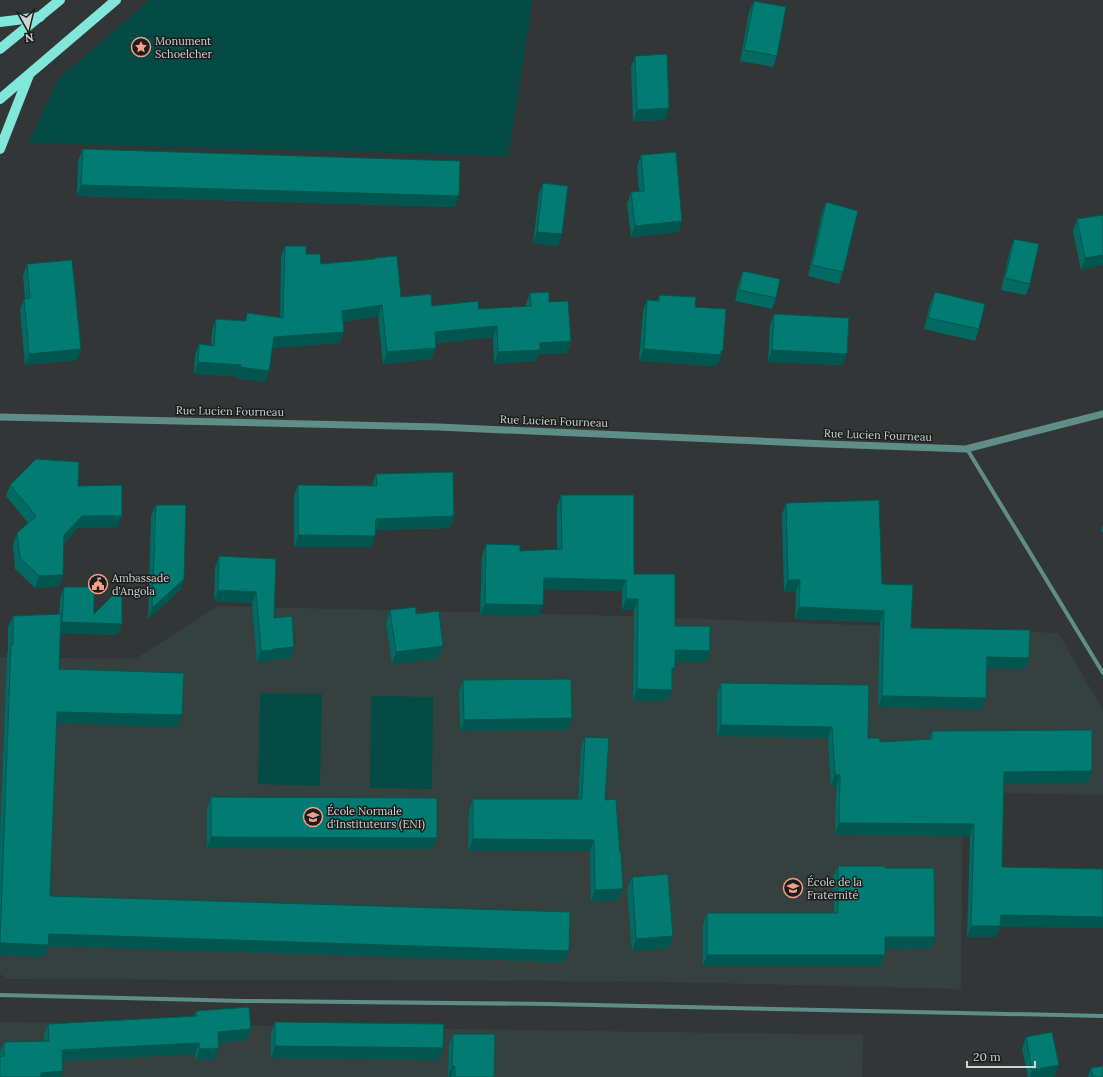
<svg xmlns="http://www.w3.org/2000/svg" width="1103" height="1077" viewBox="0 0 1103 1077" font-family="Lora,serif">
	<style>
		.built { fill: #36413f }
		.green { fill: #044b45 }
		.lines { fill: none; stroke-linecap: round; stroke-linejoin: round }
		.minor { stroke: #5f8e88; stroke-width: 4 }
		.tertiary { stroke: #5f8e88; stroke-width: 7 }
		.primary { stroke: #81e7db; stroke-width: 10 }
		.wall { fill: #026a62 }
		.shaded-wall { fill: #015650 }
		.building { fill: #027b72; stroke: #015650 }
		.labels { text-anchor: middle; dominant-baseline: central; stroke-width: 3; stroke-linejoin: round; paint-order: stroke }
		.poi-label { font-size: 11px; fill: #d0d3d2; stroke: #1c1d1d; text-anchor: start }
		.street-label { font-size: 11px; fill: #d0d3d2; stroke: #1c1d1d }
	</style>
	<rect width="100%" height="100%" fill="#333636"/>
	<g class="built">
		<polygon points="218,606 627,616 1058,633 1103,710 1103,795 963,792 961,989 624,981 8,979 0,974 0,657 135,659"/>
		<polygon points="0,1022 863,1035 862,1077 0,1077"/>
	</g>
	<g class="green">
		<polygon points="150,0 533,0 508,156 28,143 58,79"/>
		<polygon points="260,693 322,694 320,786 258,784"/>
		<polygon points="371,696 433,697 432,789 370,788"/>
	</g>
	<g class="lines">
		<g class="minor">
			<polyline points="967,449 1103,673"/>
			<polyline points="0,995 244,1001 548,1004 1103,1016"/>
		</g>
		<polyline class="tertiary" points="0,417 438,427 826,444 966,449 1103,414"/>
		<g class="primary">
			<polyline points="0,22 40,17"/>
			<polyline points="0,49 60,0"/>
			<polyline points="0,99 116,0"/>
			<polyline points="0,149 29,75"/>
		</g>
	</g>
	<g class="wall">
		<polygon points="754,1 777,56 773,67 740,61 749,12"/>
		<polygon points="635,56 669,108 665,120 633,121 631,67"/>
		<polygon points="83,149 455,207 77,196 78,161"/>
		<polygon points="641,155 682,221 678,232 631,237 627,204 631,192 639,191 637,166"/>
		<polygon points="543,183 558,246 533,243 539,194"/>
		<polygon points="826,202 843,272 839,284 808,276 822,213"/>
		<polygon points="1103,215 1081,270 1073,231 1077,219"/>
		<polygon points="1014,239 1030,284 1026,295 1001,290 1010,250"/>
		<polygon points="285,246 306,254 321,264 374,259 375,258 401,297 432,306 479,309 526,306 526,304 530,293 549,302 571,341 567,353 538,354 536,361 494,364 493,337 436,343 432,359 383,364 378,316 343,322 340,343 272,348 265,382 236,378 236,376 194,374 195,355 199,344 211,346 212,331 216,319 245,321 247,313 280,317 281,257"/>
		<polygon points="27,264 81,349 77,360 25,365 20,310 24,299 25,299 23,276"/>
		<polygon points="743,271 776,298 772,309 735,301 739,282"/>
		<polygon points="935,292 979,329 975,341 924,329 930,304"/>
		<polygon points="659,295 695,307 719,362 718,362 716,366 639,361 643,311 647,300 657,301"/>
		<polygon points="774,314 847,354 843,365 768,362 770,325"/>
		<polygon points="376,474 454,516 450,528 375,530 375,536 371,547 294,547 294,496 298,485 372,485"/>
		<polygon points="10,485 78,486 118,527 78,528 64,543 59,586 35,588 15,569 13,545 17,533 28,523 6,496"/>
		<polygon points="561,495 634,574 675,626 706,662 675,662 675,668 672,677 672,690 667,701 633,701 634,610 622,610 622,591 543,589 539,616 480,615 482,556 486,544 520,551 557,549 557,507"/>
		<polygon points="786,503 882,584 911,628 1029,658 1025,669 987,668 986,698 982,709 878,707 880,622 795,619 796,591 784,592 782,515"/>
		<polygon points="156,505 184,579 180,590 148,619 151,516"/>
		<polygon points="1103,525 1103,532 1101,531"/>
		<polygon points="219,556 276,559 274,618 294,647 290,658 269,660 268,662 257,662 252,603 214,601 215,568"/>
		<polygon points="64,587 118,635 60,633 59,669 178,727 56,723 50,896 564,962 48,946 44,957 0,955 0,838 7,656 8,651 8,627 13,616 59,615 60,599"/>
		<polygon points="390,610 416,614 439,658 392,664 386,622"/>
		<polygon points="463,680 568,730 460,731 459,692"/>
		<polygon points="721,683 868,738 880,742 929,739 932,731 1088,783 1004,784 1000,927 996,937 967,937 970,836 835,835 836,786 831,786 828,738 717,736 717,694"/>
		<polygon points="585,737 605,800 618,900 591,902 590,851 468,851 469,810 473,799 578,799 581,748"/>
		<polygon points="211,797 433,849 207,848 207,809"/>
		<polygon points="838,866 885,868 935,937 931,948 885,949 885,955 881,966 703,966 703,925 707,913 834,913 833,877"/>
		<polygon points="632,877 673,936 669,948 632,951 627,889"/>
		<polygon points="196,1011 251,1029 247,1040 218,1042 215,1059 196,1060 195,1054 62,1061 63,1071 61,1077 0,1077 0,1052 4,1042 44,1041 44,1035 48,1024 194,1016"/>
		<polygon points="275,1022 439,1060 271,1058 271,1034"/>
		<polygon points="453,1034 494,1077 448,1077 449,1045"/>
		<polygon points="1026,1037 1055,1076 1051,1077 1028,1077 1022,1049"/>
		<polygon points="1091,1068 1103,1077 1088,1077"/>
	</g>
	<g class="shaded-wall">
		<polygon points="669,108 665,120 633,121 637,110"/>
		<polygon points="81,185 459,196 455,207 77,196"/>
		<polygon points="682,221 678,232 631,237 635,226"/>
		<polygon points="537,232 562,234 558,246 533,243"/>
		<polygon points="1103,255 1103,265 1081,270 1085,258"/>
		<polygon points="382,305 378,316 338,323 342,311"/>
		<polygon points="497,326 493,337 431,343 435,332"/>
		<polygon points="344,332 340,343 270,348 274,337"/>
		<polygon points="571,341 567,353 538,354 536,361 494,364 498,352 540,343"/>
		<polygon points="436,348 432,359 383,364 387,352"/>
		<polygon points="81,349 77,360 25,365 29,354"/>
		<polygon points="644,349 721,351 723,351 719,362 718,362 716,366 639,361"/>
		<polygon points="772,350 847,354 843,365 768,362"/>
		<polygon points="198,362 241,365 236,376 194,374"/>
		<polygon points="240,367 269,371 265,382 236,378"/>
		<polygon points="82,516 122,516 118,527 78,528 60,547 64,535"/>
		<polygon points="454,516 450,528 371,530 376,519"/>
		<polygon points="298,535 375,536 371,547 294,547"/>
		<polygon points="63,575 59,586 35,588 39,576"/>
		<polygon points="544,578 626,580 622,591 539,589"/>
		<polygon points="184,579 180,590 148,619 152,608"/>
		<polygon points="788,580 800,580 796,591 784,592"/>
		<polygon points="218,590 256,592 252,603 214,601"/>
		<polygon points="626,599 638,599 634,610 622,610"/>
		<polygon points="485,604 543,605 539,616 480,615"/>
		<polygon points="799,607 884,611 880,622 795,619"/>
		<polygon points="62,622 122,624 118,635 58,633"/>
		<polygon points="443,646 439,658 392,664 396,652"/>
		<polygon points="294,647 290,658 269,660 268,662 257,662 261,651 273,649"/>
		<polygon points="675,650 710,651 706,662 671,662"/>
		<polygon points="987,657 1029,658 1025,669 983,668"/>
		<polygon points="672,668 675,668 671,679"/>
		<polygon points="637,689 672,690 667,701 633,701"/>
		<polygon points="882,696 986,698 982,709 878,707"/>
		<polygon points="57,712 182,715 178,727 53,723"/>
		<polygon points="572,718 568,730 460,731 464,720"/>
		<polygon points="721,725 832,727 828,738 717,736"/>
		<polygon points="1092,771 1088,783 1000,784 1004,772"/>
		<polygon points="835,775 840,775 836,786 831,786"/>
		<polygon points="839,823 974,824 970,836 835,835"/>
		<polygon points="211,837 437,838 433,849 207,848"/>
		<polygon points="473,839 594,840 590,851 468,851"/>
		<polygon points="623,889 618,900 591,902 595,890"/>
		<polygon points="1001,915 1103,917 1103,928 1000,927 996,937 967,937 971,926"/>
		<polygon points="49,934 569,951 564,962 48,946 44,957 0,955 0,943"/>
		<polygon points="673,936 669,948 632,951 636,939"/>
		<polygon points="885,937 935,937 931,948 881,949"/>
		<polygon points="707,955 885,955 881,966 703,966"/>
		<polygon points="251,1029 247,1040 214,1043 218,1032"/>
		<polygon points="199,1043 195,1054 58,1061 62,1050"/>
		<polygon points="275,1046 443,1048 439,1060 271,1058"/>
		<polygon points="219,1048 215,1059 196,1060 200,1049"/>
		<polygon points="1059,1065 1055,1076 1051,1077 1030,1077 1032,1070"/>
		<polygon points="452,1066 455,1066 451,1077 448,1077"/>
		<polygon points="63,1071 61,1077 39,1077 41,1073"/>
	</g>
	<g class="building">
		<polygon points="754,1 786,7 777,56 744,50"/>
		<polygon points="667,54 669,108 637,110 635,56"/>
		<polygon points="83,149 460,161 459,196 81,185"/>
		<polygon points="676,152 682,221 635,226 631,192 644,191 641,155"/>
		<polygon points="543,183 568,186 562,234 537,232"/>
		<polygon points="826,202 858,211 843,272 812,265"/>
		<polygon points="1103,215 1103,255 1085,258 1077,219"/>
		<polygon points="1014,239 1039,244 1030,284 1005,278"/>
		<polygon points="285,246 306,246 306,254 320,254 321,264 375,259 375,258 397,256 401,297 431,294 432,306 478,301 479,309 531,306 530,293 549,292 549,302 568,301 571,341 540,343 540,350 498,352 497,326 435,332 436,348 387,352 382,305 342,311 344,332 274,337 269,371 240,367 241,365 198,362 199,344 214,346 216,319 246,321 247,313 283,318"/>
		<polygon points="72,260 81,349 29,354 24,299 30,298 27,264"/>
		<polygon points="743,271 780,279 776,298 739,290"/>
		<polygon points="935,292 985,304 979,329 928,318"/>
		<polygon points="659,295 696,297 695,307 726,309 723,351 721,351 721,355 644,349 647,300 659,301"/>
		<polygon points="774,314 849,318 847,354 772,350"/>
		<polygon points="36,459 79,462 78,486 122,485 122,516 82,516 64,535 63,575 39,576 20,558 17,533 36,516 10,485"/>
		<polygon points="453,472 454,516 376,519 375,536 298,535 298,485 377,486 376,474"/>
		<polygon points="561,495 634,495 634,574 675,574 675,626 710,626 710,651 675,650 675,668 672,668 672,690 637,689 638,599 626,599 626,580 544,578 543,605 485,604 486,544 520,545 520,551 562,549"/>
		<polygon points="879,500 882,584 913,585 911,628 1030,630 1029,658 987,657 986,698 882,696 884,611 799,607 800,580 788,580 786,503"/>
		<polygon points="156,505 186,505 184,579 152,608"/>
		<polygon points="219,556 276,559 274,618 292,616 294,647 273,649 273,650 261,651 256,592 218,590"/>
		<polygon points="122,586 122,624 62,622 64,587 94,587 94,614"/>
		<polygon points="416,607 416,614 439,611 443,646 396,652 390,610"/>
		<polygon points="61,614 59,669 184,673 182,715 57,712 50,896 570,912 569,951 49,934 48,945 0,943 11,645 13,645 13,616"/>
		<polygon points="571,679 572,718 464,720 463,680"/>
		<polygon points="721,683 869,685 868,738 880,738 880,742 932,739 932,731 1092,730 1092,771 1004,772 1002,867 1103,869 1103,917 1001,915 1000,926 971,926 974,824 839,823 840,775 835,775 832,727 721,725"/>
		<polygon points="585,737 609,738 605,800 616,799 620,853 621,853 623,889 595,890 594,840 473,839 473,799 582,799"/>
		<polygon points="211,797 437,798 437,838 211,837"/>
		<polygon points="838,866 885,866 885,868 934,868 935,937 885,937 885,955 707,955 707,913 838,913"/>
		<polygon points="668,874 673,936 636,939 632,877"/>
		<polygon points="249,1007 251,1029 218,1032 219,1048 200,1049 199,1043 62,1050 63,1071 41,1073 41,1077 0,1077 0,1057 4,1056 4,1042 49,1041 48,1024 197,1016 196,1011"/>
		<polygon points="275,1022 444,1024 443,1048 275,1046"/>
		<polygon points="1052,1032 1059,1065 1032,1070 1026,1037"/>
		<polygon points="453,1034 495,1034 494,1077 455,1077 455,1066 452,1066"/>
		<polygon points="1103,1066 1103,1077 1093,1077 1091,1068"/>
	</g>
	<defs>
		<symbol id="sight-ring" viewBox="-11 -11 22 22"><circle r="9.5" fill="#1c1d1d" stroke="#f49e87" stroke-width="1.5"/><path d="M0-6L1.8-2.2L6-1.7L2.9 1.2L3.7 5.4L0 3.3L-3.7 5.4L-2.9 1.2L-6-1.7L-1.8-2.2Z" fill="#f49e87"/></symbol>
		<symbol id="civic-ring" viewBox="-11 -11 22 22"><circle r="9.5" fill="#1c1d1d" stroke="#f49e87" stroke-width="1.5"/><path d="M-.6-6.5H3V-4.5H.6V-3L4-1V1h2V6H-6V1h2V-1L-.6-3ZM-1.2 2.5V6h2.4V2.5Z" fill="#f49e87"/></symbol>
		<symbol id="school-ring" viewBox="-11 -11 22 22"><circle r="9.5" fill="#1c1d1d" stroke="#f49e87" stroke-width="1.5"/><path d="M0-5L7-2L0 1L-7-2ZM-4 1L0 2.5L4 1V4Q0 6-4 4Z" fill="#f49e87"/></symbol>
	</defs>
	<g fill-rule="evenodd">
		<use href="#sight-ring" x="130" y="36" width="22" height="22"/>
		<use href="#civic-ring" x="87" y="573" width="22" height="22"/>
		<use href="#school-ring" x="302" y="806" width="22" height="22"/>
		<use href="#school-ring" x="782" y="877" width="22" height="22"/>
	</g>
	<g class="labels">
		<g class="poi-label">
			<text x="155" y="41">Monument<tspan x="155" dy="13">Schoelcher</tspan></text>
			<text x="112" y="578">Ambassade<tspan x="112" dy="13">d'Angola</tspan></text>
			<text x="327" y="811">École Normale<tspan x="327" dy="13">d'Instituteurs (ENI)</tspan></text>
			<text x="807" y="882">École de la<tspan x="807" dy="13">Fraternité</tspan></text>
		</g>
		<g class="street-label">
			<text transform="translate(230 411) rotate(1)">Rue Lucien Fourneau</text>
			<text transform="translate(554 421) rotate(2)">Rue Lucien Fourneau</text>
			<text transform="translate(878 435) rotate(2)">Rue Lucien Fourneau</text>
		</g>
	</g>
	<g transform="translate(28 28) rotate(172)" stroke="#1c1d1d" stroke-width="3" paint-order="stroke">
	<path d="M0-3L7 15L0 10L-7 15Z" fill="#d0d3d2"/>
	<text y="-6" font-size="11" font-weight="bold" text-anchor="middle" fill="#d0d3d2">N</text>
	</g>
	<path d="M967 1061v6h68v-6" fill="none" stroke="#d0d3d2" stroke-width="2"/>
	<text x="973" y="1061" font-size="12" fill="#d0d3d2" stroke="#1c1d1d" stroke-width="3" paint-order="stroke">20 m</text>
</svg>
